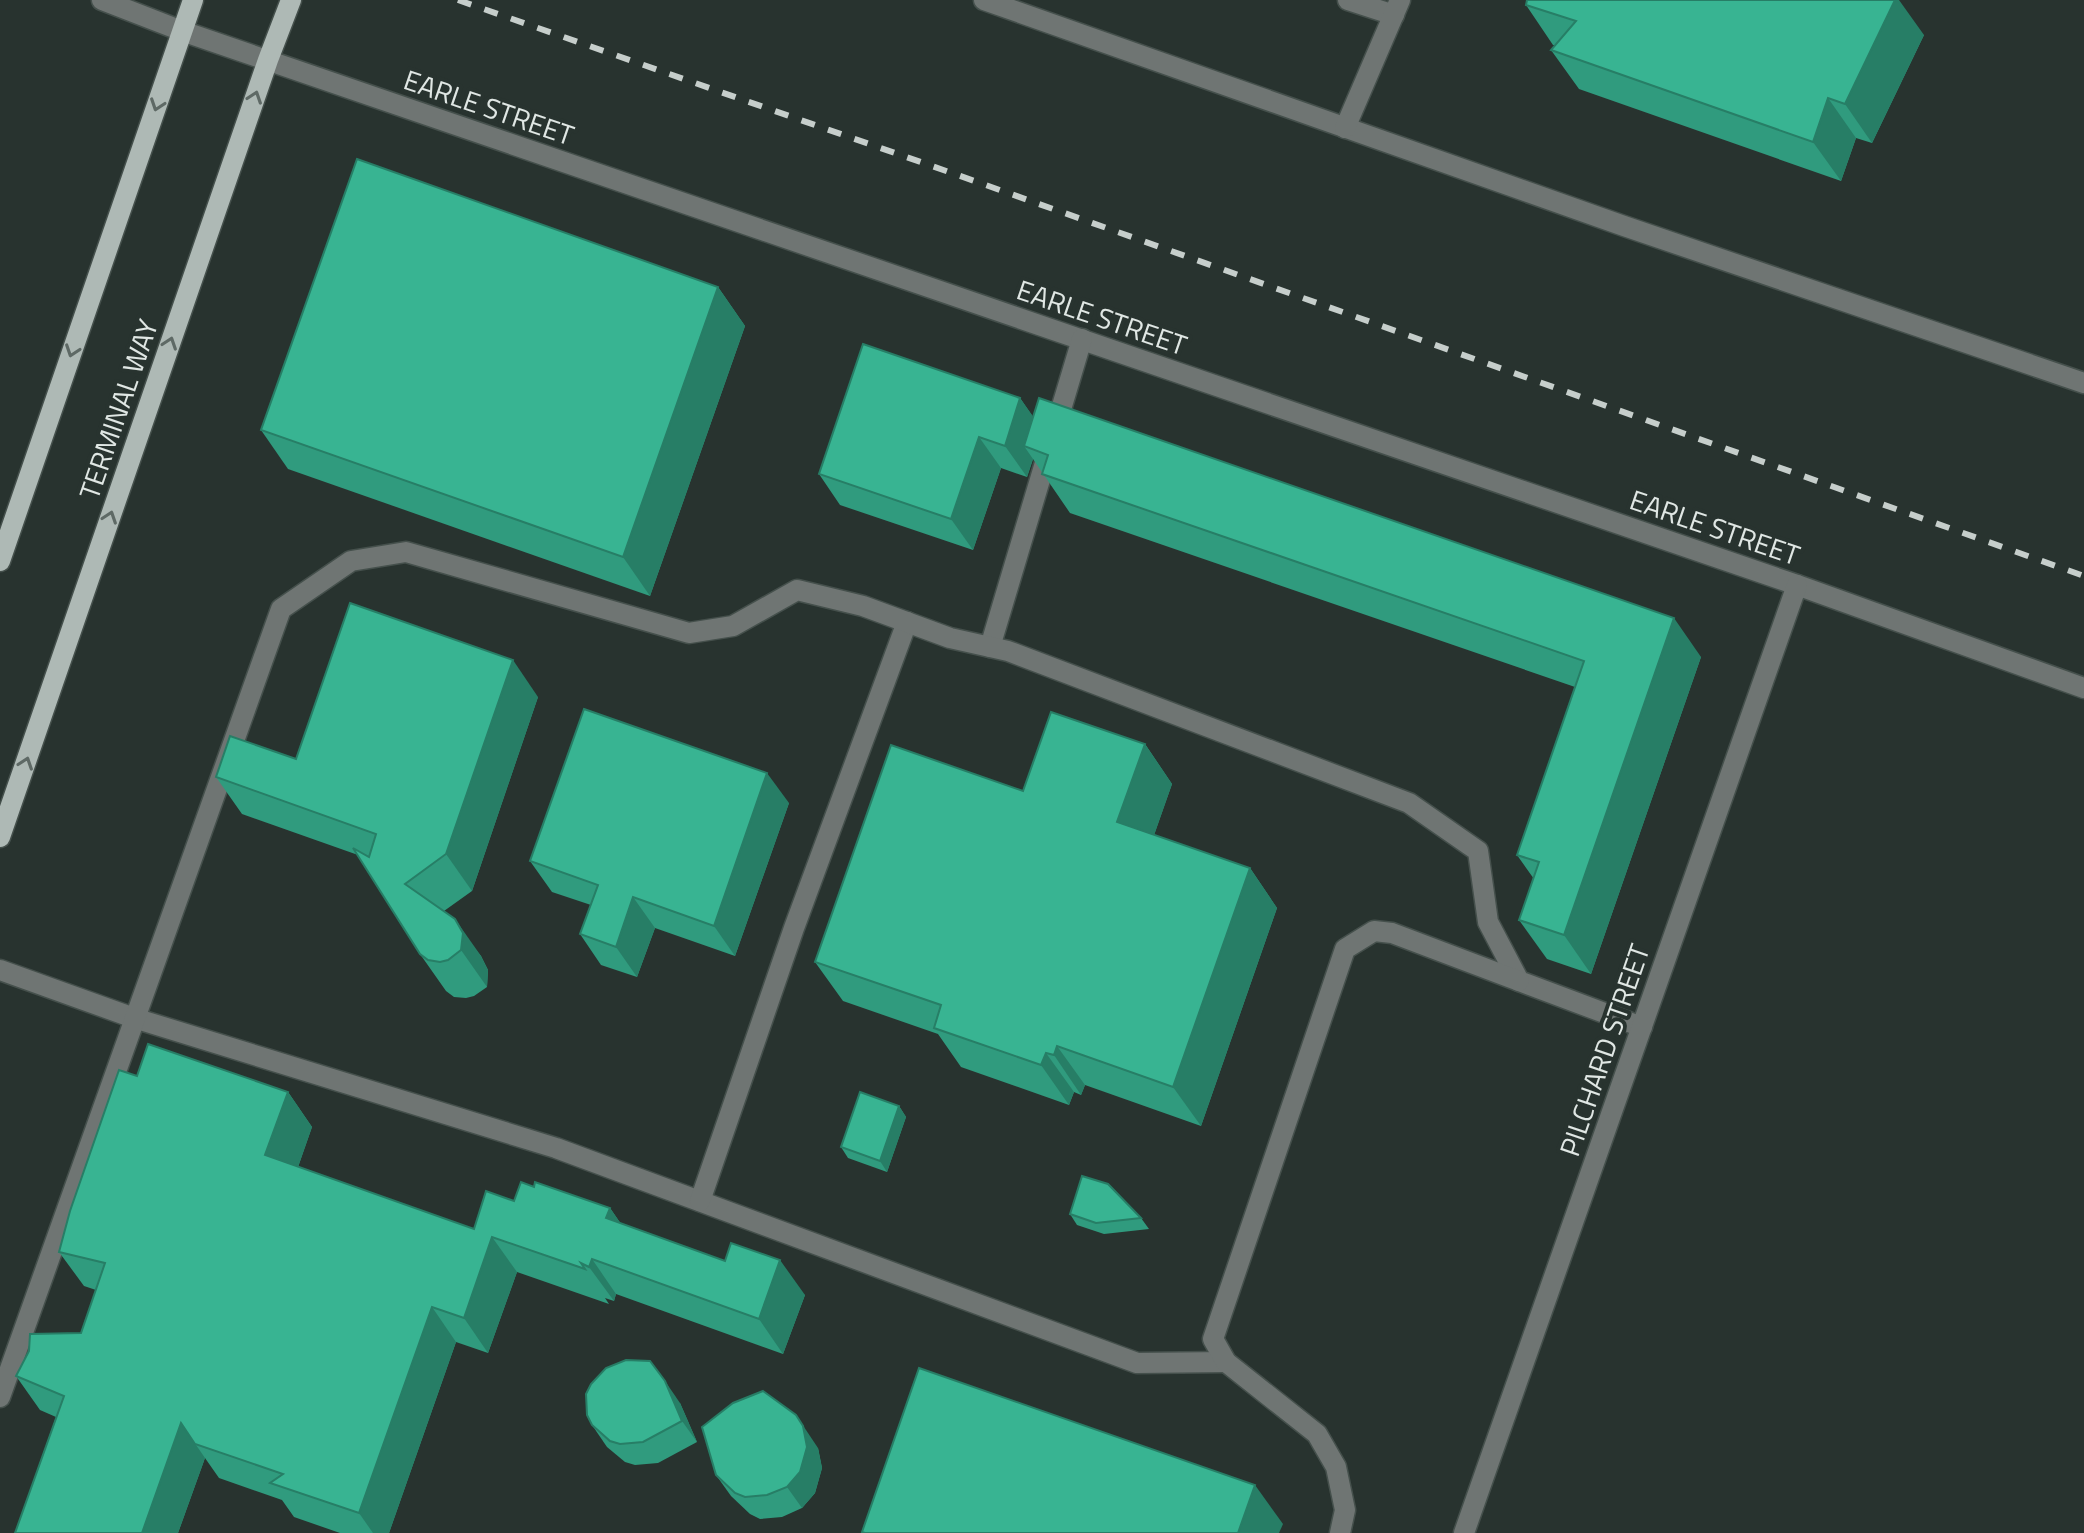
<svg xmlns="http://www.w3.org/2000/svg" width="2084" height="1533" viewBox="0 0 2084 1533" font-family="'Titillium Web',sans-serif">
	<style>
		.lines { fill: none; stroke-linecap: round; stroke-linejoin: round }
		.minor-casing { stroke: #45504c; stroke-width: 23 }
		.major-casing { stroke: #45504c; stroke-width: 23 }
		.minor { stroke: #6f7573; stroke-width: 20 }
		.major { stroke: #aeb9b5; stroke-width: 20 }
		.rail { stroke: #c6cecb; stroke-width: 6; stroke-dasharray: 14 14; stroke-linecap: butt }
		.wall { fill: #309b7e }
		.shaded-wall { fill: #277e66 }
		.building { fill: #38b492; stroke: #277e66; stroke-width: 2 }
		.oneway { stroke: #5e6965 }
		.labels { text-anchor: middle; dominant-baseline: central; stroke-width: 8; stroke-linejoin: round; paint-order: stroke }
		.street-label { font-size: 28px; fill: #e0e7e4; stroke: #28332f }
	</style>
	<rect width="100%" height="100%" fill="#28332f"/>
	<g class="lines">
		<defs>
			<g id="minor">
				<polyline points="102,0 182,31 1797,585 2084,688"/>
				<polyline points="984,0 1624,226 2084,383"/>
				<polyline points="1348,0 1394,15"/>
				<polyline points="1345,128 1400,0"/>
				<polyline points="990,647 1082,339"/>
				<polyline points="0,970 134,1018 556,1148 1137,1363 1226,1362"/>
				<polyline points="700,1201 794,928 907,622"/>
				<polyline points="0,1397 281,609 351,561 406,552 689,633 733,626 797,590 863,606 950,638 1008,651 1409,803 1478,851 1488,922 1519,981 1642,1027"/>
				<polyline points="1340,1533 1345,1510 1336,1467 1317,1434 1226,1362 1213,1339 1345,949 1374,931 1392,933 1519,981"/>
				<polyline points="1464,1533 1797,585"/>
			</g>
			<g id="major">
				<polyline points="0,561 193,0"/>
				<polyline points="0,837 268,60 291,0"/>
			</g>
		</defs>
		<use href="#minor" class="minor-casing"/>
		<use href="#major" class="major-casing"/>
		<use href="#minor" class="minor"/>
		<use href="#major" class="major"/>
		<polyline class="rail" points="458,0 952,173 2084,576"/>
	</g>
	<g class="wall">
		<polygon points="1526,5 1924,35 1872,143 1856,138 1841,181 1579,89 1551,50 1555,45 1553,45"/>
		<polygon points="718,287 745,326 650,596 288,469 261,430"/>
		<polygon points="1020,398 1033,417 1701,657 1591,974 1547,959 1519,920 1534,879 1517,855 1575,687 1070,513 1033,459 1027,477 1001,468 973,550 840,505 819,474"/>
		<polygon points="538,697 472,891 444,911 481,956 488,970 487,987 474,996 466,998 454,997 446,991 420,954 358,855 242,814 216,777 296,759"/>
		<polygon points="1145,744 1172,784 1154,835 1250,868 1277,908 1201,1126 1085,1085 1081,1095 1074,1092 1069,1105 961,1067 938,1034 843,1001 815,962 1023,791"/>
		<polygon points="789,803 735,956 655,928 637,977 601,965 580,934 591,905 552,892 530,861"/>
		<polygon points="137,1076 288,1092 312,1127 298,1167 474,1229 534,1187 610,1208 621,1224 805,1295 783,1354 616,1294 614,1301 605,1298 609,1304 517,1272 488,1353 456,1342 389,1533 340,1533 294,1517 282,1500 219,1478 205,1458 178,1533 15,1533 56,1417 40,1410 16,1376 81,1333 96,1290 84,1286 59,1252"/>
		<polygon points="899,1106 906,1117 887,1172 848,1158 841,1147"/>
		<polygon points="1070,1214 1141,1218 1149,1229 1104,1234 1077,1225"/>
		<polygon points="680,1403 697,1442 658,1463 635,1465 625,1462 607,1447 592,1425"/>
		<polygon points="818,1448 822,1468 815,1493 802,1508 782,1517 760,1519 750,1514 731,1496 716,1475"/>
	</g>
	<g class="shaded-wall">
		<polygon points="1895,0 1899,0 1924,35 1872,143 1845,104"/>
		<polygon points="1828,98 1856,138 1841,181 1813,142"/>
		<polygon points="718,287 745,326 650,596 623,557"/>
		<polygon points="1020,398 1042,429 1024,446 1033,459 1027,477 1005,446"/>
		<polygon points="979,437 1001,468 973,550 951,519"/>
		<polygon points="1674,618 1701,657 1591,974 1564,935"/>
		<polygon points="513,660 538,697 472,891 446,854"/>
		<polygon points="1145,744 1172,784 1145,861 1117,822"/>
		<polygon points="767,773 789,803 735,956 714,926"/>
		<polygon points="1250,868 1277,908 1201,1126 1173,1087"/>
		<polygon points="633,897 655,928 637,977 616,947"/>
		<polygon points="455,919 481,956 488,970 487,987 461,950"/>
		<polygon points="1057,1046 1085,1085 1081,1095 1054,1055"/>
		<polygon points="1046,1053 1074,1092 1069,1105 1041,1065"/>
		<polygon points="288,1092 312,1127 290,1190 265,1155"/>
		<polygon points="899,1106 906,1117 887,1172 880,1161"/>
		<polygon points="610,1208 634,1243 606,1218"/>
		<polygon points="492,1237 517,1272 488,1353 464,1318"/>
		<polygon points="592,1259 616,1294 614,1301 589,1267"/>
		<polygon points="780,1260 805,1295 783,1354 759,1319"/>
		<polygon points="432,1307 456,1342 389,1533 373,1533 359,1513"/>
		<polygon points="665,1381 680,1403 697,1442 682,1421"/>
		<polygon points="796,1415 818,1448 822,1468 815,1493 802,1508 787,1487"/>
		<polygon points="181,1423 205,1458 178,1533 142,1533"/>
		<polygon points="1255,1485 1283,1524 1279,1533 1238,1533"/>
	</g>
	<g class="building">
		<polygon points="1527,0 1895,0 1845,104 1828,98 1813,142 1551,50 1576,21 1526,5"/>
		<polygon points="357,159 718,287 623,557 261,430"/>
		<polygon points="863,344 1020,398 1005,446 979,437 951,519 819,474"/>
		<polygon points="1039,398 1674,618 1564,935 1519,920 1539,862 1517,855 1584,661 1042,474 1048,455 1024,446"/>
		<polygon points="350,603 513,660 446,854 405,884 455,919 463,933 461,950 448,960 440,962 428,960 420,954 353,848 369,857 376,834 216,777 230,736 296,759"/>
		<polygon points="584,709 767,773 714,926 633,897 616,947 580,934 598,885 530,861"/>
		<polygon points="1051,712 1145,744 1117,822 1250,868 1173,1087 1057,1046 1054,1055 1046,1053 1041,1065 934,1028 941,1005 815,962 891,745 1023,791"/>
		<polygon points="148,1044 288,1092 265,1155 474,1229 486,1191 514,1201 521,1182 534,1187 535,1182 610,1208 606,1218 725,1261 731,1243 780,1260 759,1319 592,1259 589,1267 581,1263 585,1269 492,1237 464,1318 432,1307 359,1513 270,1483 283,1474 195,1444 181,1423 142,1533 15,1533 64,1396 16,1376 29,1351 30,1334 81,1333 105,1263 59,1252 70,1211 119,1070 137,1076"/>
		<polygon points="860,1092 899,1106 880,1161 841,1147"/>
		<polygon points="1082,1176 1108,1184 1141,1218 1096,1223 1070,1214"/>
		<polygon points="626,1360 650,1361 665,1381 682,1421 643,1442 620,1444 610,1441 592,1425 587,1415 586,1394 591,1384 606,1368"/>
		<polygon points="919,1368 1255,1485 1238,1533 865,1533 862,1532"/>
		<polygon points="763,1391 796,1415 803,1426 807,1447 800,1472 787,1487 767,1495 745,1497 735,1493 716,1475 702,1427 733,1403"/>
	</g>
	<defs><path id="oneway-chevron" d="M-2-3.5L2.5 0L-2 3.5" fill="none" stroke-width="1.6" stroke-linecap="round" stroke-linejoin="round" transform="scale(2)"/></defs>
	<g class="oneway">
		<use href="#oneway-chevron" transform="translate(255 97) rotate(-71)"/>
		<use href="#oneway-chevron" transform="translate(157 105) rotate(109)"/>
		<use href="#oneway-chevron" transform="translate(170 343) rotate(-71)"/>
		<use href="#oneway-chevron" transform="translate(72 351) rotate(109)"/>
		<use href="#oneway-chevron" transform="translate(110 517) rotate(-71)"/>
		<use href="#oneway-chevron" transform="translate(26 763) rotate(-71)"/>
	</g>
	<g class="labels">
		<g class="street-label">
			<text transform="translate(489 107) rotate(19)">EARLE STREET</text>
			<text transform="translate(1102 317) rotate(19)">EARLE STREET</text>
			<text transform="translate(118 409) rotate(-71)">TERMINAL WAY</text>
			<text transform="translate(1715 527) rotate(19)">EARLE STREET</text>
			<text transform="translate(1604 1050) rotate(-71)">PILCHARD STREET</text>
		</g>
	</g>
</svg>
